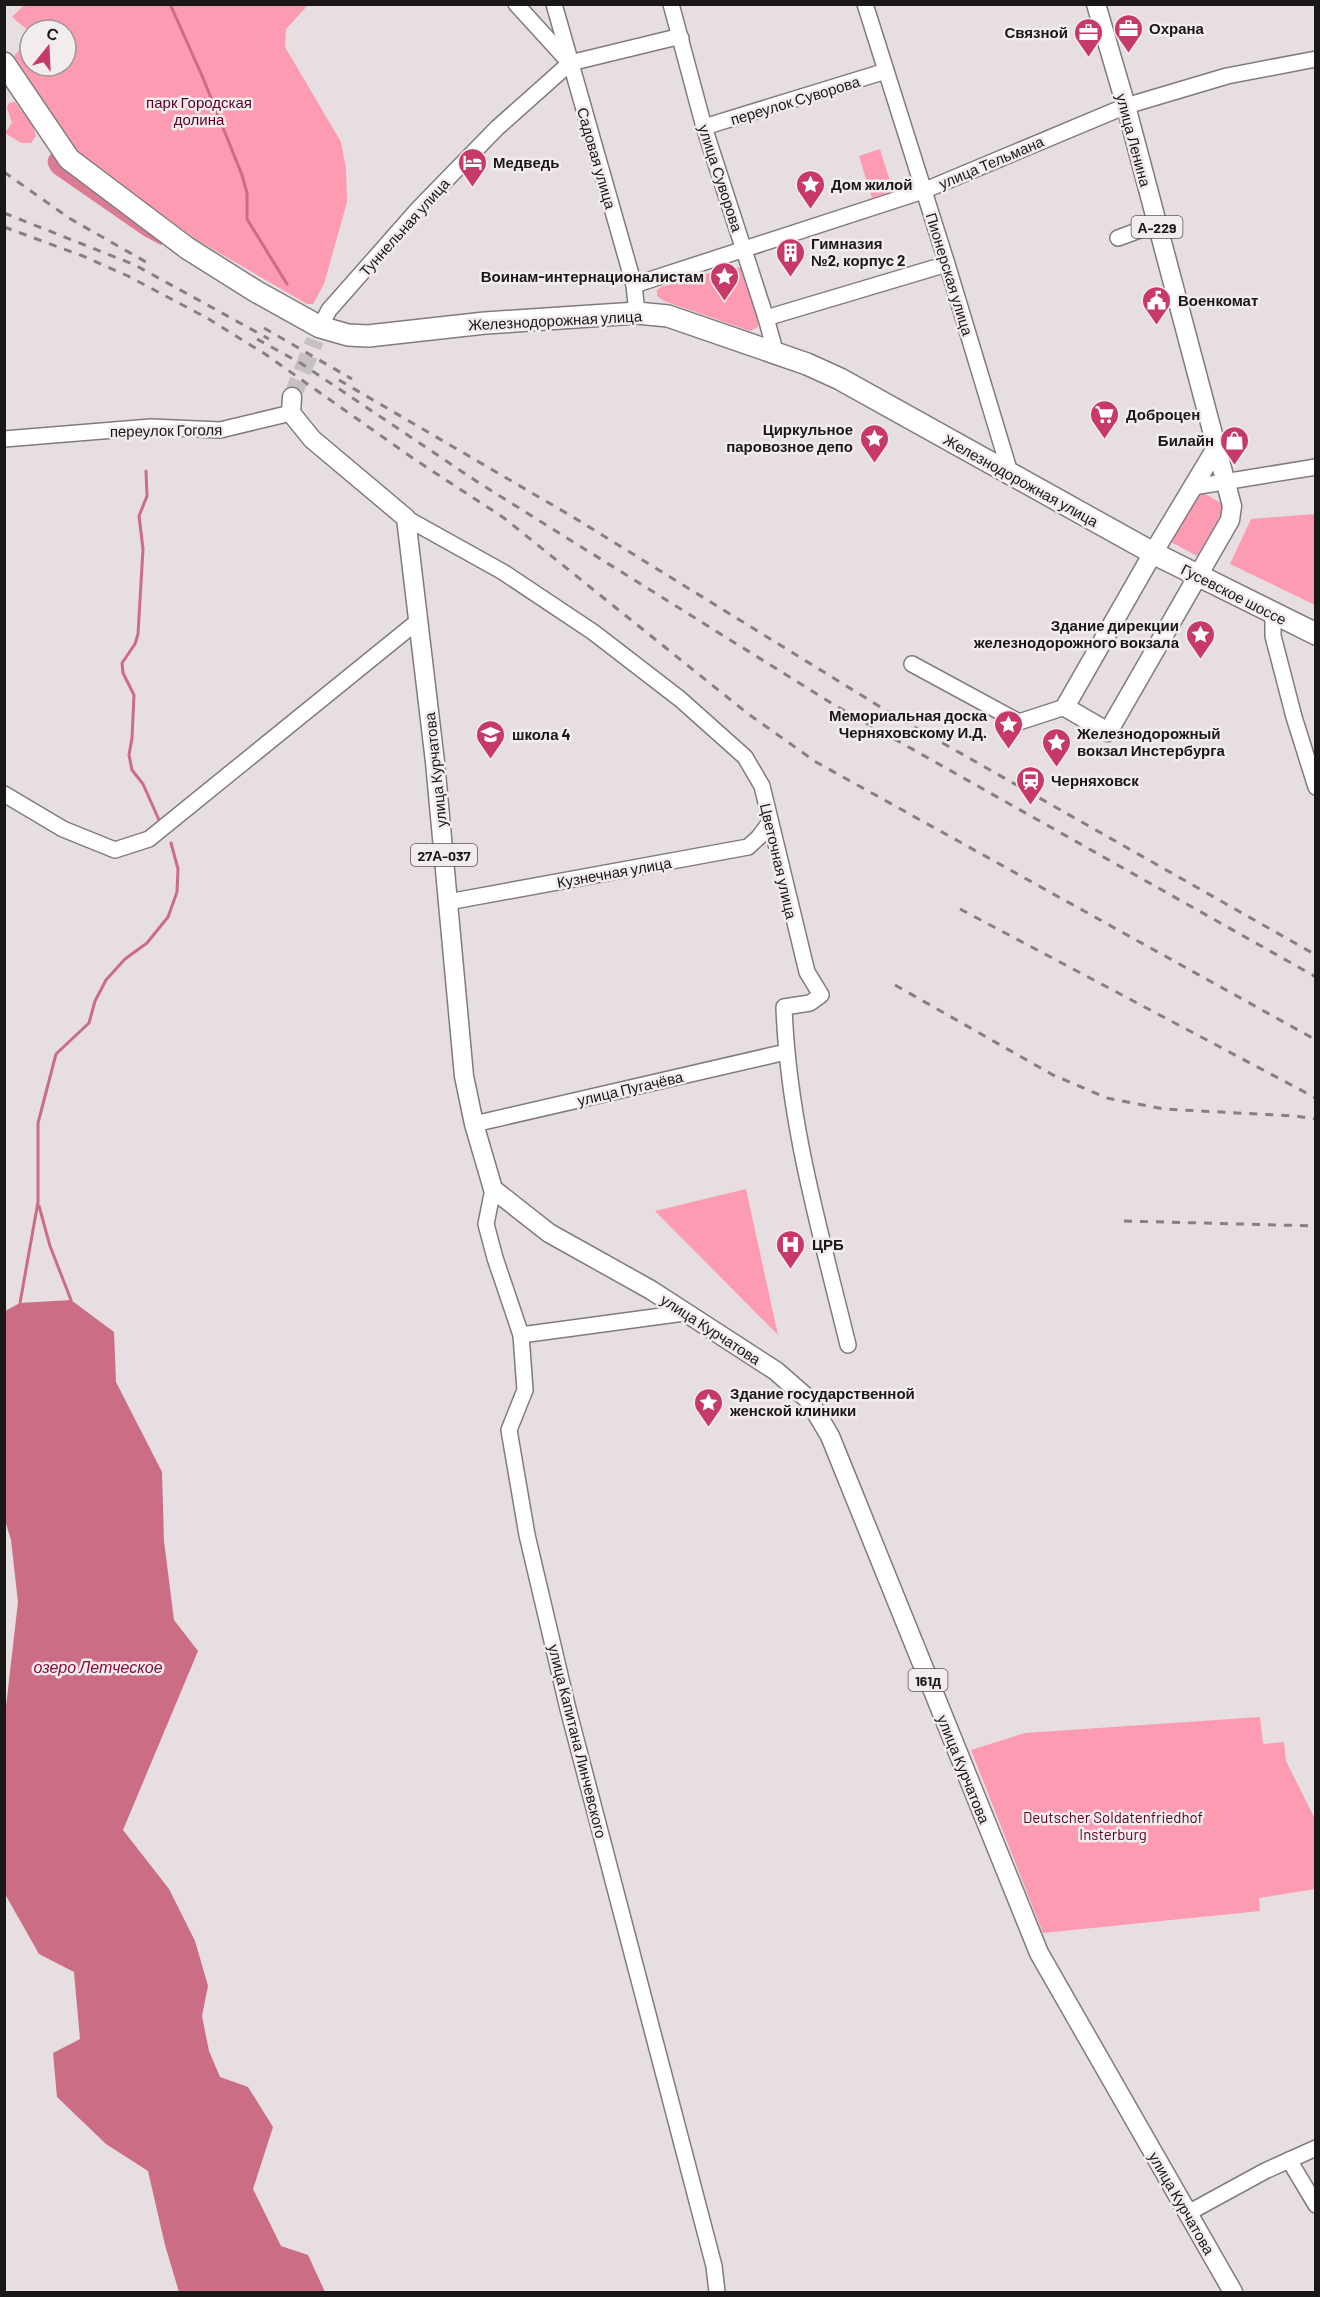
<svg xmlns="http://www.w3.org/2000/svg" width="1320" height="2297" viewBox="0 0 1320 2297" font-family="Barlow,sans-serif">
	<style>
		.green { fill: #fc9bb2 }
		.forest { fill: #dc7c94 }
		.water { fill: #cb6d85 }
		.lines { fill: none; stroke-linecap: round; stroke-linejoin: round }
		.stream { stroke: #cb6d85; stroke-width: 3 }
		.major-tunnel { stroke: #c7c0c2; stroke-width: 18; stroke-dasharray: 18 9; stroke-linecap: butt }
		.minor-casing { stroke: #827b7d; stroke-width: 18 }
		.major-casing { stroke: #827b7d; stroke-width: 21 }
		.highway-casing { stroke: #827b7d; stroke-width: 24 }
		.minor { stroke: #fff; stroke-width: 15 }
		.major { stroke: #fff; stroke-width: 18 }
		.highway { stroke: #fff; stroke-width: 21 }
		.rail { stroke: #868081; stroke-width: 3; stroke-dasharray: 8 8; stroke-linecap: butt }
		.labels { text-anchor: middle; dominant-baseline: central; stroke-width: 5; stroke-linejoin: round; paint-order: stroke }
		.shield { fill: #f3eced; stroke: #5b5757; stroke-width: 1.5 }
		.shield-label { font-size: 14px; font-weight: bold; fill: #1a1717 }
		.poi-label { font-size: 15px; font-weight: bold; fill: #1a1717; stroke: #f3eced; text-anchor: start }
		.street-label { font-size: 15px; fill: #1a1717; stroke: #f3eced }
		.park-label { font-size: 15px; fill: #580024; stroke: #f3eced }
		.water-label { font-size: 16px; font-style: italic; fill: #840e3d; stroke: #f3eced }
	</style>
	<rect width="100%" height="100%" fill="#e6dee0"/>
	<g class="green">
		<polygon points="25,4 308,5 286,29 285,47 341,142 346,168 347,202 324,284 313,304 307,304 197,240 81,156 73,146 14,56 30,38 30,66 66,66 66,30 30,30 30,32 12,17"/>
		<polygon points="15,102 33,126 36,136 31,143 21,143 5,133 12,123 7,108 9,103"/>
		<polygon points="880,149 893,191 872,198 859,156"/>
		<polygon points="731,267 741,268 758,322 758,327 750,331 664,301 657,296 657,290 661,287"/>
		<polygon points="1200,491 1226,506 1197,556 1171,542"/>
		<polygon points="1315,514 1315,605 1230,564 1251,519"/>
		<polygon points="746,1189 778,1335 655,1211"/>
		<polygon points="1260,1717 1263,1744 1284,1742 1286,1761 1315,1819 1315,1889 1259,1898 1260,1911 1043,1933 971,1750 1025,1733"/>
	</g>
	<path class="forest" d="M51,154H54L163,243L161,245L144,236L53,173C48,167 45,160 51,154Z"/>
	<polygon class="water" points="71,1300 114,1332 116,1382 162,1472 164,1541 174,1620 198,1651 123,1830 169,1889 195,1941 208,1986 202,2016 209,2051 220,2077 248,2087 273,2127 253,2189 281,2246 308,2255 325,2292 179,2292 165,2245 148,2171 106,2144 57,2097 53,2053 80,2039 74,1972 39,1954 5,1894 4,1724 18,1602 11,1540 4,1517 5,1311 20,1303"/>
	<g class="lines">
		<g class="stream">
			<polyline points="170,4 203,78 242,175 247,193 247,219 287,284"/>
			<polyline points="146,471 147,496 139,516 143,549 138,634 135,644 122,663 123,673 134,695 132,738 129,755 132,770 143,784 159,820"/>
			<polyline points="39,1206 50,1246 71,1300"/>
			<polyline points="20,1303 38,1202 38,1123 56,1054 89,1023 95,1001 106,980 125,959 147,943 168,917 177,892 178,869 171,843"/>
		</g>
		<polyline class="major-tunnel" points="292,397 315,340"/>
		<defs>
			<g id="minor">
				<polyline points="516,4 568,61"/>
				<polyline points="554,4 634,285 637,313"/>
				<polyline points="671,4 704,127 766,318 773,343 771,351"/>
				<polyline points="865,4 947,264 1011,476"/>
				<polyline points="704,127 886,71"/>
				<polyline points="1118,238 1156,224"/>
				<polyline points="634,285 923,191 1126,106 1227,76 1316,59"/>
				<polyline points="766,318 947,264"/>
				<polyline points="320,327 329,310 419,208 497,128 570,63 673,38 681,38"/>
				<polyline points="4,439 151,427 220,430 291,413"/>
				<polyline points="1193,487 1316,467"/>
				<path d="M406,518L503,572L593,632L680,699L745,757L762,786L807,972L821,995L810,1003L784,1007C788,1123 821,1234 848,1345"/>
				<polyline points="1273,614 1273,636 1294,717 1316,787"/>
				<polyline points="912,664 1019,722 1065,707"/>
				<polyline points="4,794 63,829 115,850 149,839 418,621"/>
				<polyline points="448,902 748,847 759,837 770,822"/>
				<polyline points="474,1124 786,1052"/>
				<polyline points="493,1189 486,1224 495,1258 521,1335 525,1390 509,1430 527,1535 568,1709 714,2266 717,2292"/>
				<polyline points="521,1335 684,1313"/>
				<polyline points="1289,2160 1316,2205"/>
				<polyline points="1188,2213 1265,2171 1316,2148"/>
			</g>
			<g id="major">
				<polyline points="1096,4 1126,106 1232,506 1230,520 1108,732 1065,707 1153,553 1215,450"/>
				<polyline points="292,397 291,413 312,439 406,518 435,762 464,1076 474,1124 493,1189 549,1233 651,1290 776,1371 808,1399 830,1436 1039,1953 1233,2292"/>
			</g>
			<polyline id="highway" points="4,63 69,159 187,248 257,292 320,327 348,335 368,336 485,323 637,313 668,316 807,364 840,379 1153,553 1316,634"/>
		</defs>
		<use href="#minor" class="minor-casing"/>
		<use href="#major" class="major-casing"/>
		<use href="#highway" class="highway-casing"/>
		<use href="#minor" class="minor"/>
		<use href="#major" class="major"/>
		<use href="#highway" class="highway"/>
		<g class="rail">
			<polyline points="4,172 69,218 146,262"/>
			<polyline points="4,213 135,265 269,339"/>
			<polyline points="4,227 83,256 128,276 207,318 265,354 414,459 504,518 747,713 816,762 1316,1040"/>
			<polyline points="264,328 352,379"/>
			<polyline points="257,339 302,364 479,483 836,706 1316,977"/>
			<polyline points="339,380 573,517 895,716 1316,955"/>
			<polyline points="960,909 1316,1098"/>
			<polyline points="895,985 1053,1075 1107,1098 1164,1109 1295,1116 1316,1119"/>
			<polyline points="1124,1221 1316,1226"/>
		</g>
	</g>
	<defs>
		<symbol id="office-pin" viewBox="-11 -11 22 30"><path d="M0 17L-7.5 6A9.5 9.5 0 1 1 7.5 6Z" fill="#c73a68" stroke="#f3eced"/><path d="M-6-3h4V-5.5h4V-3h4V5H-6ZM-1-4.5V-3h2v-1.5ZM-6 0V1H6V0Z" fill="#fff"/></symbol>
		<symbol id="hotel-pin" viewBox="-11 -11 22 30"><path d="M0 17L-7.5 6A9.5 9.5 0 1 1 7.5 6Z" fill="#c73a68" stroke="#f3eced"/><path d="M-6-4.5h1.5V1H6V5H4.5V3h-9V5H-6ZM-4 0a1.8 1.8 0 1 1 3.6 0ZM.5 0V-2.5h3Q6-2.5 6 0Z" fill="#fff"/></symbol>
		<symbol id="sight-pin" viewBox="-11 -11 22 30"><path d="M0 17L-7.5 6A9.5 9.5 0 1 1 7.5 6Z" fill="#c73a68" stroke="#f3eced"/><path d="M0-6L1.8-2.2L6-1.7L2.9 1.2L3.7 5.4L0 3.3L-3.7 5.4L-2.9 1.2L-6-1.7L-1.8-2.2Z" fill="#fff"/></symbol>
		<symbol id="building-pin" viewBox="-11 -11 22 30"><path d="M0 17L-7.5 6A9.5 9.5 0 1 1 7.5 6Z" fill="#c73a68" stroke="#f3eced"/><path d="M-4-6H4V6H1V3H-1V6H-4ZM-2.5-4.3h1.7v1.8h-1.7ZM.8-4.3h1.7v1.8H.8ZM-2.5-1h1.7V.8h-1.7ZM.8-1h1.7V.8H.8Z" fill="#fff"/></symbol>
		<symbol id="civic-pin" viewBox="-11 -11 22 30"><path d="M0 17L-7.5 6A9.5 9.5 0 1 1 7.5 6Z" fill="#c73a68" stroke="#f3eced"/><path d="M-.6-6.5H3V-4.5H.6V-3L4-1V1h2V6H-6V1h2V-1L-.6-3ZM-1.2 2.5V6h2.4V2.5Z" fill="#fff"/></symbol>
		<symbol id="supermarket-pin" viewBox="-11 -11 22 30"><path d="M0 17L-7.5 6A9.5 9.5 0 1 1 7.5 6Z" fill="#c73a68" stroke="#f3eced"/><path d="M-6-5.5h2.5l.6 2H6L4.5 2H-2.5L-4.4-4H-6ZM-1.5 3.2a1.3 1.3 0 1 0 .1 0ZM3 3.2a1.3 1.3 0 1 0 .1 0Z" fill="#fff"/></symbol>
		<symbol id="shop-pin" viewBox="-11 -11 22 30"><path d="M0 17L-7.5 6A9.5 9.5 0 1 1 7.5 6Z" fill="#c73a68" stroke="#f3eced"/><path d="M-5-2.5h2.3a2.7 3.5 0 0 1 5.4 0H5L5.5 6h-11ZM-1.5-2.5h3a1.5 2.3 0 0 0-3 0Z" fill="#fff"/></symbol>
		<symbol id="school-pin" viewBox="-11 -11 22 30"><path d="M0 17L-7.5 6A9.5 9.5 0 1 1 7.5 6Z" fill="#c73a68" stroke="#f3eced"/><path d="M0-5L7-2L0 1L-7-2ZM-4 1L0 2.5L4 1V4Q0 6-4 4Z" fill="#fff"/></symbol>
		<symbol id="station-pin" viewBox="-11 -11 22 30"><path d="M0 17L-7.5 6A9.5 9.5 0 1 1 7.5 6Z" fill="#c73a68" stroke="#f3eced"/><path d="M-3-6H3Q5-6 5-4V2Q5 4 3 4L4.5 6H3L1.5 4h-3L-3 6H-4.5L-3 4Q-5 4-5 2V-4Q-5-6-3-6ZM-3.5-4v3h7v-3ZM-3.5 1v1.5H-2V1ZM2 1v1.5H3.5V1Z" fill="#fff"/></symbol>
		<symbol id="hospital-pin" viewBox="-11 -11 22 30"><path d="M0 17L-7.5 6A9.5 9.5 0 1 1 7.5 6Z" fill="#c73a68" stroke="#f3eced"/><path d="M-5-5h3v3.5h4V-5h3V5h-3V1.5h-4V5h-3Z" fill="#fff"/></symbol>
	</defs>
	<g fill-rule="evenodd">
		<use href="#office-pin" x="1112" y="12" width="33" height="45"/>
		<use href="#office-pin" x="1072" y="16" width="33" height="45"/>
		<use href="#hotel-pin" x="456" y="146" width="33" height="45"/>
		<use href="#sight-pin" x="794" y="168" width="33" height="45"/>
		<use href="#building-pin" x="774" y="236" width="33" height="45"/>
		<use href="#sight-pin" x="708" y="260" width="33" height="45"/>
		<use href="#civic-pin" x="1140" y="284" width="33" height="45"/>
		<use href="#supermarket-pin" x="1088" y="398" width="33" height="45"/>
		<use href="#sight-pin" x="858" y="422" width="33" height="45"/>
		<use href="#shop-pin" x="1218" y="424" width="33" height="45"/>
		<use href="#sight-pin" x="1184" y="618" width="33" height="45"/>
		<use href="#sight-pin" x="992" y="708" width="33" height="45"/>
		<use href="#school-pin" x="474" y="718" width="33" height="45"/>
		<use href="#sight-pin" x="1040" y="726" width="33" height="45"/>
		<use href="#station-pin" x="1014" y="764" width="33" height="45"/>
		<use href="#hospital-pin" x="774" y="1228" width="33" height="45"/>
		<use href="#sight-pin" x="692" y="1386" width="33" height="45"/>
	</g>
	<g class="labels">
		<g class="shield">
			<rect x="1131.5" y="216" width="51" height="22" rx="4.5"/>
			<rect x="411" y="844" width="66" height="22" rx="4.5"/>
			<rect x="908.5" y="1669" width="39" height="22" rx="4.5"/>
		</g>
		<g class="shield-label">
			<text x="1157" y="227">А-229</text>
			<text x="444" y="855">27А-037</text>
			<text x="928" y="1680">161д</text>
		</g>
		<g class="poi-label">
			<text x="1149" y="28">Охрана</text>
			<text x="1068" y="32" text-anchor="end">Связной</text>
			<text x="493" y="162">Медведь</text>
			<text x="831" y="184">Дом жилой</text>
			<text x="811" y="243">Гимназия<tspan x="811" dy="17">№2, корпус 2</tspan></text>
			<text x="704" y="276" text-anchor="end">Воинам-интернационалистам</text>
			<text x="1178" y="300">Военкомат</text>
			<text x="1126" y="414">Доброцен</text>
			<text x="853" y="429" text-anchor="end">Циркульное<tspan x="853" dy="17">паровозное депо</tspan></text>
			<text x="1214" y="440" text-anchor="end">Билайн</text>
			<text x="1179" y="625" text-anchor="end">Здание дирекции<tspan x="1179" dy="17">железнодорожного вокзала</tspan></text>
			<text x="987" y="715" text-anchor="end">Мемориальная доска<tspan x="987" dy="17">Черняховскому И.Д.</tspan></text>
			<text x="1077" y="733">Железнодорожный<tspan x="1077" dy="17">вокзал Инстербурга</tspan></text>
			<text x="512" y="734">школа 4</text>
			<text x="1051" y="780">Черняховск</text>
			<text x="812" y="1244">ЦРБ</text>
			<text x="730" y="1393">Здание государственной<tspan x="730" dy="17">женской клиники</tspan></text>
		</g>
		<g class="street-label">
			<text transform="translate(795 100) rotate(-17)">переулок Суворова</text>
			<text transform="translate(1134 140) rotate(75)">улица Ленина</text>
			<text transform="translate(597 158) rotate(74)">Садовая улица</text>
			<text transform="translate(991 162) rotate(-23)">улица Тельмана</text>
			<text transform="translate(721 178) rotate(72)">улица Суворова</text>
			<text transform="translate(404 227) rotate(-48)">Туннельная улица</text>
			<text transform="translate(950 274) rotate(73)">Пионерская улица</text>
			<text transform="translate(555 320) rotate(-3)">Железнодорожная улица</text>
			<text transform="translate(166 430) rotate(-1)">переулок Гоголя</text>
			<text transform="translate(1021 480) rotate(29)">Железнодорожная улица</text>
			<text transform="translate(1234 594) rotate(27)">Гусевское шоссе</text>
			<text transform="translate(435 770) rotate(-96)">улица Курчатова</text>
			<text transform="translate(779 861) rotate(77)">Цветочная улица</text>
			<text transform="translate(614 872) rotate(-10)">Кузнечная улица</text>
			<text transform="translate(630 1088) rotate(-13)">улица Пугачёва</text>
			<text transform="translate(711 1329) rotate(33)">улица Курчатова</text>
			<text transform="translate(578 1741) rotate(76)">улица Капитана Линчевского</text>
			<text transform="translate(964 1769) rotate(68)">улица Курчатова</text>
			<text transform="translate(1182 2203) rotate(60)">улица Курчатова</text>
		</g>
		<g class="park-label">
			<text x="199" y="102">парк Городская<tspan x="199" dy="17">долина</tspan></text>
			<text x="1113" y="1817">Deutscher Soldatenfriedhof<tspan x="1113" dy="17">Insterburg</tspan></text>
		</g>
		<g class="water-label">
			<text x="98" y="1666">озеро Летческое</text>
		</g>
	</g>
	<rect width="1320" height="2297" fill="none" stroke="#1a1717" stroke-width="12"/>
	<g transform="translate(48 48) rotate(18)"><circle r="28" fill="#f3eced" stroke="#9c9797" stroke-width="1.5"/>
	<path d="M0-4.5L10 22L0 15L-10 22Z" fill="#c73a68"/>
	<text y="-9" font-size="16" font-weight="bold" text-anchor="middle" fill="#1a1717">С</text>
	</g>
</svg>
